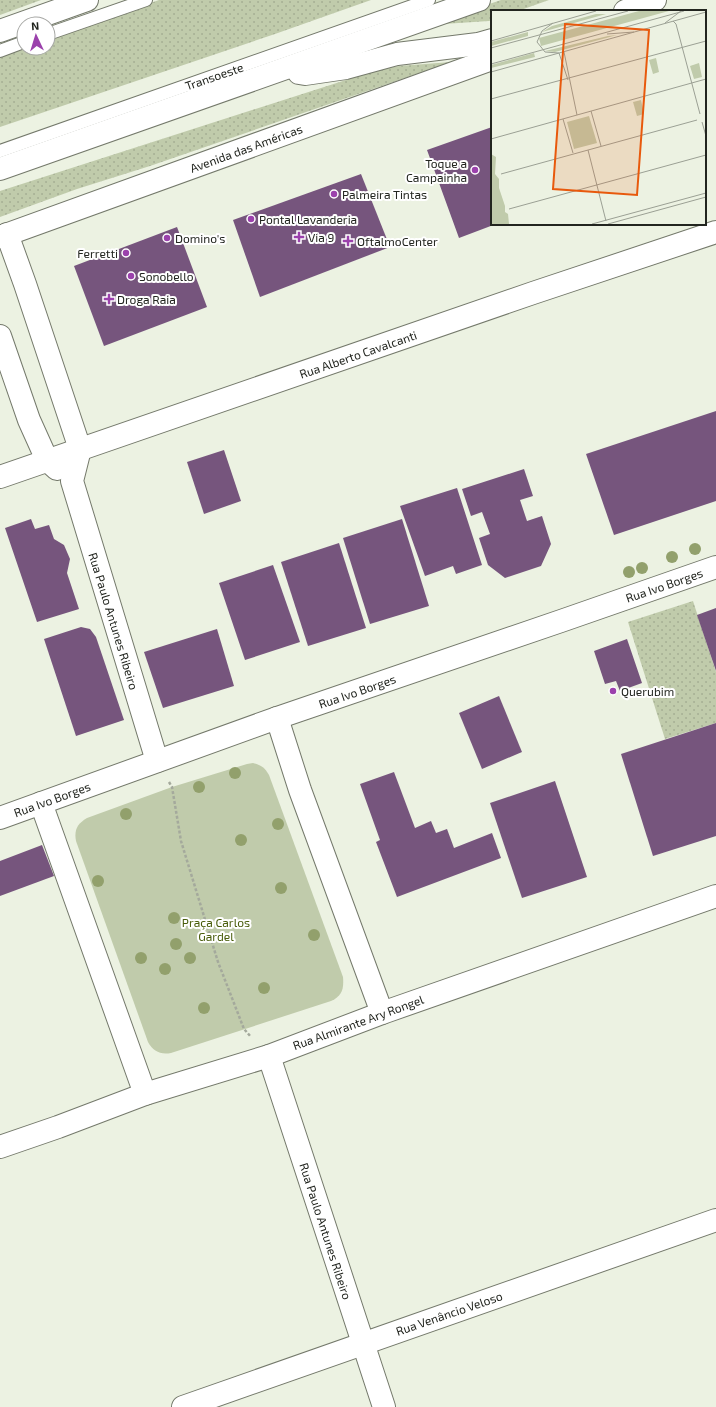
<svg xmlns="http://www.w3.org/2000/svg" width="716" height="1407" viewBox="0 0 716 1407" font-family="'Exo 2',sans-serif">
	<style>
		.grass { fill: url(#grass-dots) }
		.park { fill: #c0cbab }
		.building { fill: #76557d }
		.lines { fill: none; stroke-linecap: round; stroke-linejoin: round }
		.lane-casing { stroke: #74796b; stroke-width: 14 }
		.street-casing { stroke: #74796b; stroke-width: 24 }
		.secondary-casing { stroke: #74796b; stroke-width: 24 }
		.highway-casing { stroke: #74796b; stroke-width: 24 }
		.path { stroke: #a4a99c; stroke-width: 2.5; stroke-dasharray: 3 2; stroke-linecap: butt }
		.lane { stroke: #fff; stroke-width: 12 }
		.street { stroke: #fff; stroke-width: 22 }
		.secondary { stroke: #fff; stroke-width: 22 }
		.highway { stroke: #fff; stroke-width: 22 }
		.tree { fill: #92a06c }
		.poi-dot { fill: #9b41ac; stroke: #fff; stroke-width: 1.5 }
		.labels { text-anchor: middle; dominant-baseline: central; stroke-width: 4; stroke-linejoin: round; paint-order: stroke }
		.street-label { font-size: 12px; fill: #22251f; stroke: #fff }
		.poi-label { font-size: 12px; fill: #22251f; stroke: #fff; text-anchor: start }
		.park-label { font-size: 12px; fill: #495d0b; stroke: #fff }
		.inset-road { fill: none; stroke: #9ba094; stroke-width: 1 }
		.view { fill: #e8590c; fill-opacity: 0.15; stroke: #e8590c; stroke-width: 2 }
		.inset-edge { fill: none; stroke: #22251f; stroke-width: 2 }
	</style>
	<defs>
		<pattern id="grass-dots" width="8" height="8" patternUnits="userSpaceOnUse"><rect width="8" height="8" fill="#c0cbab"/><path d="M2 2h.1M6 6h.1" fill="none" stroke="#a5ae93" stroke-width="1.8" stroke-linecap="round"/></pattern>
	</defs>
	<rect width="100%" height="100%" fill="#ecf2e2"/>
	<g class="grass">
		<polygon points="0,0 41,0 0,15"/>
		<polygon points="159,0 371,0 275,34 0,127 0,55 24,48 48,48 48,39"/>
		<polygon points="501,0 549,0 518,11 492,11 492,20 489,21 428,25"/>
		<polygon points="451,62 150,166 77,189 0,217 0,191 374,71 399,66"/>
		<polygon points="693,601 716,672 716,723 665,739 628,622"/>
	</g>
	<path class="park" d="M253,763C261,765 265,768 269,775L343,977C344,989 342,996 331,1001L171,1053C160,1055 153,1051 148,1042L76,841C74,830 77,824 87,818L172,787L247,764Z"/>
	<g class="building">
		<polygon points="492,127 492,224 496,224 459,238 427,150"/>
		<polygon points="361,174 390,247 260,297 233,220"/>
		<polygon points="177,227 207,307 104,346 74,266"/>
		<polygon points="716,411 716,501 614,535 586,454"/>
		<polygon points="224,450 241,501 204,514 187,462"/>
		<polygon points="524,469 533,496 520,500 527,521 542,516 551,544 541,566 505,578 488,565 479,538 490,534 482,512 471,516 462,489"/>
		<polygon points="457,488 482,565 456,574 453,566 425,576 400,506"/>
		<polygon points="31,519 35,529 49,525 54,539 64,545 70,559 67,573 79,609 37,622 5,528"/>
		<polygon points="402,519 429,606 370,624 343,538"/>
		<polygon points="339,543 366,628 308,646 281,562"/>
		<polygon points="273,565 300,642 245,660 219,583"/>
		<polygon points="716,608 716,671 697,615"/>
		<polygon points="81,627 90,629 96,637 124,720 76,736 44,639"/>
		<polygon points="217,629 234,686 163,708 144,652"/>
		<polygon points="627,639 642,683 620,691 616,681 605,684 594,651"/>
		<polygon points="499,696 522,752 482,769 459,713"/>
		<polygon points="716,723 716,836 653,856 621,754"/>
		<polygon points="394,772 415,828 431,821 436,833 447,829 454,848 492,833 501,858 397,897 376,842 380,840 360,784"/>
		<polygon points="555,781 587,877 522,898 490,803"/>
		<polygon points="42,845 54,876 0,896 0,861"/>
	</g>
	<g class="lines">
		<defs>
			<g id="lane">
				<polyline points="48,34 146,0"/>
				<polyline points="0,51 24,42"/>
				<polyline points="0,151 429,0"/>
			</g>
			<g id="street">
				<polyline points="7,234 25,284 80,449 72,481 157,761"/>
				<polyline points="0,336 29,420 47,460 57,469"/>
				<polyline points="0,477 533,293 716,232"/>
				<polyline points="277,718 300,790 382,1013"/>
				<polyline points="41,803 145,1094"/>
				<polyline points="0,818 277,718 561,621 716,567"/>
				<polyline points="269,1056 384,1407"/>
				<polyline points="0,1147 58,1127 145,1094 269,1056 382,1013 716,896"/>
				<polyline points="183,1407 716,1220"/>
			</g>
			<g id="secondary">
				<polyline points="625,11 655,0"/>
				<polyline points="0,237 492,59"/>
			</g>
			<g id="highway">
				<polyline points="0,31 87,0"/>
				<polyline points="299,73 305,74 346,68 397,54 478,44 492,40"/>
				<polyline points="0,169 479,0"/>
			</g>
		</defs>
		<use href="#lane" class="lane-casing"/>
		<use href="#street" class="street-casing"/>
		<use href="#secondary" class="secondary-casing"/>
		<use href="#highway" class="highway-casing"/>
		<polyline class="path" points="169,782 172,787 181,841 218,962 244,1029 251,1037"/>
		<use href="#lane" class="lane"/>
		<use href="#street" class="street"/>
		<use href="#secondary" class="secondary"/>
		<use href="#highway" class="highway"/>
	</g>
	<g class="tree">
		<circle cx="695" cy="549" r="6"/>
		<circle cx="672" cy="557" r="6"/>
		<circle cx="642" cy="568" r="6"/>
		<circle cx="629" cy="572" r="6"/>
		<circle cx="235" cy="773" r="6"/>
		<circle cx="199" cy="787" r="6"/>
		<circle cx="126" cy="814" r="6"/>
		<circle cx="278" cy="824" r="6"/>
		<circle cx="241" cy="840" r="6"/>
		<circle cx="98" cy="881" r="6"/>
		<circle cx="281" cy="888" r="6"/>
		<circle cx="174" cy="918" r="6"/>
		<circle cx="314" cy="935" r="6"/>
		<circle cx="176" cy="944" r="6"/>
		<circle cx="141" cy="958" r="6"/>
		<circle cx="190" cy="958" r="6"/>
		<circle cx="165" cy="969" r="6"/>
		<circle cx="264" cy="988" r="6"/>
		<circle cx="204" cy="1008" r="6"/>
	</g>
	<g class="poi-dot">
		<circle cx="475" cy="170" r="4"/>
		<circle cx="334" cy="194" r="4"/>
		<circle cx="251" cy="219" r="4"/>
		<path d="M297 231h4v4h4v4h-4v4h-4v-4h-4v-4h4z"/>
		<circle cx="167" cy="238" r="4"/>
		<path d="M346 235h4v4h4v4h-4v4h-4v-4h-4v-4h4z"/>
		<circle cx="126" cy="253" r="4"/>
		<circle cx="131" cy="276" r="4"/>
		<path d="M107 293h4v4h4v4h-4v4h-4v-4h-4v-4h4z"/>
		<circle cx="613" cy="691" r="4"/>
	</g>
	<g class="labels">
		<g class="street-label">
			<text transform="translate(214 76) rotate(-19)">Transoeste</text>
			<text transform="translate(246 148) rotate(-20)">Avenida das Américas</text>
			<text transform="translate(358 354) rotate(-19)">Rua Alberto Cavalcanti</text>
			<text transform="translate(664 585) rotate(-19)">Rua Ivo Borges</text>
			<text transform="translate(114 621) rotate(73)">Rua Paulo Antunes Ribeiro</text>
			<text transform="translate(357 691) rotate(-19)">Rua Ivo Borges</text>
			<text transform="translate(52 799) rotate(-20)">Rua Ivo Borges</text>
			<text transform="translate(358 1022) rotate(-20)">Rua Almirante Ary Rongel</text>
			<text transform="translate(326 1231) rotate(72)">Rua Paulo Antunes Ribeiro</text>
			<text transform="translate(449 1313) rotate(-19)">Rua Venâncio Veloso</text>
		</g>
		<g class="poi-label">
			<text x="467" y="163" text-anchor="end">Toque a<tspan x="467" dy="14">Campainha</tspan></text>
			<text x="342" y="194">Palmeira Tintas</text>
			<text x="259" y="219">Pontal Lavanderia</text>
			<text x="308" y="237">Via 9</text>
			<text x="175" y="238">Domino's</text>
			<text x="357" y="241">OftalmoCenter</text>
			<text x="118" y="253" text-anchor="end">Ferretti</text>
			<text x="139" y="276">Sonobello</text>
			<text x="117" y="299">Droga Raia</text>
			<text x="621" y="691">Querubim</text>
		</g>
		<g class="park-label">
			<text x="216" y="922">Praça Carlos<tspan x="216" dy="14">Gardel</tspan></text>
		</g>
	</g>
	<g transform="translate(491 10)">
		<rect width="215" height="215" fill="#ecf2e2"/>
		<path d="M148,1H178L50,36L48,28ZM105,4H115L51,22L61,16ZM37,22V26L0,36V32ZM126,25L64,42L54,41L117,26ZM43,43L44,47L0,58V55ZM165,48L168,62L162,64L158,50ZM208,53L211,67L203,69L199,56ZM150,90L153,104L146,106L142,92Z" fill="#c0cbab"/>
		<path d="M98,106L106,133L83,139L76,112ZM0,144L5,147L4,164L8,169V178L14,196V202L17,204L18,214H1L0,210Z" fill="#c0cbab"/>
		<path class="inset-road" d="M182,11L185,14L209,104M62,13L51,21L46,32L54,42L68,43M174,13L190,1M116,24L143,22M0,31L105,1M0,38L137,1M73,42L86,105M68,43L77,70M0,54L193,1M0,62L215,2M0,89L215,31M100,101L110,136M72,109L82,143M211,112L215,126M0,129L215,69M97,140L115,211M10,164L206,110M18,199L215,145M101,214L215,183M117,214L215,187"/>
		<path class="view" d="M74,14L158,20L146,185L62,179Z"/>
		<rect width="215" height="215" class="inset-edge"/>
	</g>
	<g transform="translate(36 36) rotate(356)"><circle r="19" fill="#ffffff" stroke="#a7a8a5"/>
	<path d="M0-3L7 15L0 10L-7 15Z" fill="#9b41ac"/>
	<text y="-6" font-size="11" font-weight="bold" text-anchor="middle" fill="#22251f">N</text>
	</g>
</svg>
